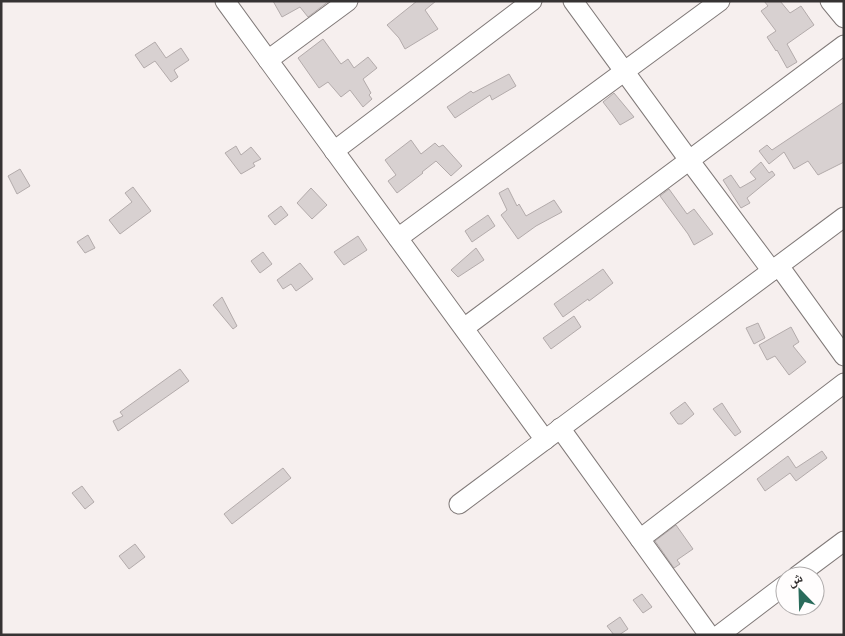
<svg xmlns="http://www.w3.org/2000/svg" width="845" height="636" viewBox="0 0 845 636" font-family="'Noto Serif','Noto Naskh Arabic',serif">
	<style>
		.building { fill: #d8d1d1; stroke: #b3abab }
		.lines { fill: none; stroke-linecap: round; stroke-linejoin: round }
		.minor-casing { stroke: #817a79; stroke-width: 21 }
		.minor { stroke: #fff; stroke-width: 19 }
	</style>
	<rect width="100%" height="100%" fill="#f6efee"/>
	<g class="building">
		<polygon points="273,1 329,1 308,17 300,7 282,17"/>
		<polygon points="417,1 436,1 425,10 438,29 405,49 399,38 387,25"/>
		<polygon points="764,1 780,1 790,13 801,6 814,25 787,44 797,62 787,68 777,50 776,51 767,37 776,31 761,11 768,6"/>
		<polygon points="323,39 341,64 348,59 354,68 368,57 377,68 363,79 371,93 369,95 372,99 363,107 350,90 341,97 328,82 319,88 298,58"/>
		<polygon points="155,42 166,58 181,48 189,60 174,70 178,77 171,82 155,61 144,68 135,55"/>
		<polygon points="509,74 516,86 492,100 490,95 455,118 447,107 471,91 473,93"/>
		<polygon points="614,93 634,117 620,125 613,115 603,102"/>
		<polygon points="844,102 844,162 818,175 808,161 794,169 784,152 769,164 759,151 767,145 772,150"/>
		<polygon points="411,140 421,154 435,143 439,147 443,145 462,166 451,176 436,161 422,172 423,173 397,193 388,181 396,175 385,160"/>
		<polygon points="236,146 241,155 251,147 261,159 253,163 255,166 241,174 225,153"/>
		<polygon points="761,162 769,173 772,171 775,175 747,198 750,203 741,208 723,180 731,175 740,188 756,179 750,172"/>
		<polygon points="20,169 30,186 17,194 8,176"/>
		<polygon points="133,187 151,211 120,234 109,220 132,202 125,193"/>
		<polygon points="311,188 327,205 312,219 297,203"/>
		<polygon points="508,188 517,206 519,204 526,216 554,200 562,212 536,226 518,239 501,215 507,210 499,193"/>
		<polygon points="669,189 687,214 694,209 713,234 694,245 688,234 660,196"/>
		<polygon points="281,206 288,215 275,225 268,216"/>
		<polygon points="488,215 495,226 472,242 465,231"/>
		<polygon points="88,235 95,248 85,253 77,242"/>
		<polygon points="358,236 367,250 344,265 334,252"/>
		<polygon points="476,248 484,260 458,277 451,270"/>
		<polygon points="263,252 272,264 260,273 251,261"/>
		<polygon points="300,263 313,279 296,291 291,284 283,289 277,280"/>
		<polygon points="603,269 613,283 589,301 588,299 563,317 554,304"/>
		<polygon points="222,297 237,326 233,329 213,305"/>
		<polygon points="574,316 581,327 551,349 543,338"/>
		<polygon points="758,323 765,338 754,344 746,328"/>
		<polygon points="791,327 799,342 793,346 806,362 789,375 775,356 767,360 759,345"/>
		<polygon points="180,369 189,381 118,431 113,421 123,416 120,412"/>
		<polygon points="685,402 694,414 682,424 678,424 670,413"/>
		<polygon points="722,403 741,432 735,436 713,409"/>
		<polygon points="822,451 827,458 796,481 790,473 765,491 757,479 788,456 796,468"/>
		<polygon points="283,468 291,478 232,524 224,514"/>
		<polygon points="82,486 94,502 85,509 72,493"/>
		<polygon points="676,525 693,549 677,560 680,564 674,568 655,541"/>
		<polygon points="135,544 145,557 129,569 119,556"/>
		<polygon points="642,594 652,607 643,613 633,600"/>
		<polygon points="620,617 628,629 619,635 614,635 607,626"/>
	</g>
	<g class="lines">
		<defs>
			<g id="minor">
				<polyline points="225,1 545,440"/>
				<polyline points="573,1 689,160 772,271"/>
				<polyline points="830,1 844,18"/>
				<polyline points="268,60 348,1"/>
				<polyline points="334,151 532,1"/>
				<polyline points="398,238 720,1"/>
				<polyline points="779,266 844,356"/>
				<polyline points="464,328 844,45"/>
				<polyline points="560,428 709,635"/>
				<polyline points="459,504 844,217"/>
				<polyline points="640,539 844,383"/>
				<polyline points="797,576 844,541"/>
				<polyline points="719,635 785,585"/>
			</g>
		</defs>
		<use href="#minor" class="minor-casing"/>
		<use href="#minor" class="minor"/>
	</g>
	<rect width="845" height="636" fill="none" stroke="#363333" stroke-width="5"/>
	<g transform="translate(800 591) rotate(337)"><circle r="24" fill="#fffdfd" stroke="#afacac"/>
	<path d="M0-4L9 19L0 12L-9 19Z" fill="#2a6b5b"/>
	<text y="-8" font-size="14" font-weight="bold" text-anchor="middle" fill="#363333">ش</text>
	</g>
</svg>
